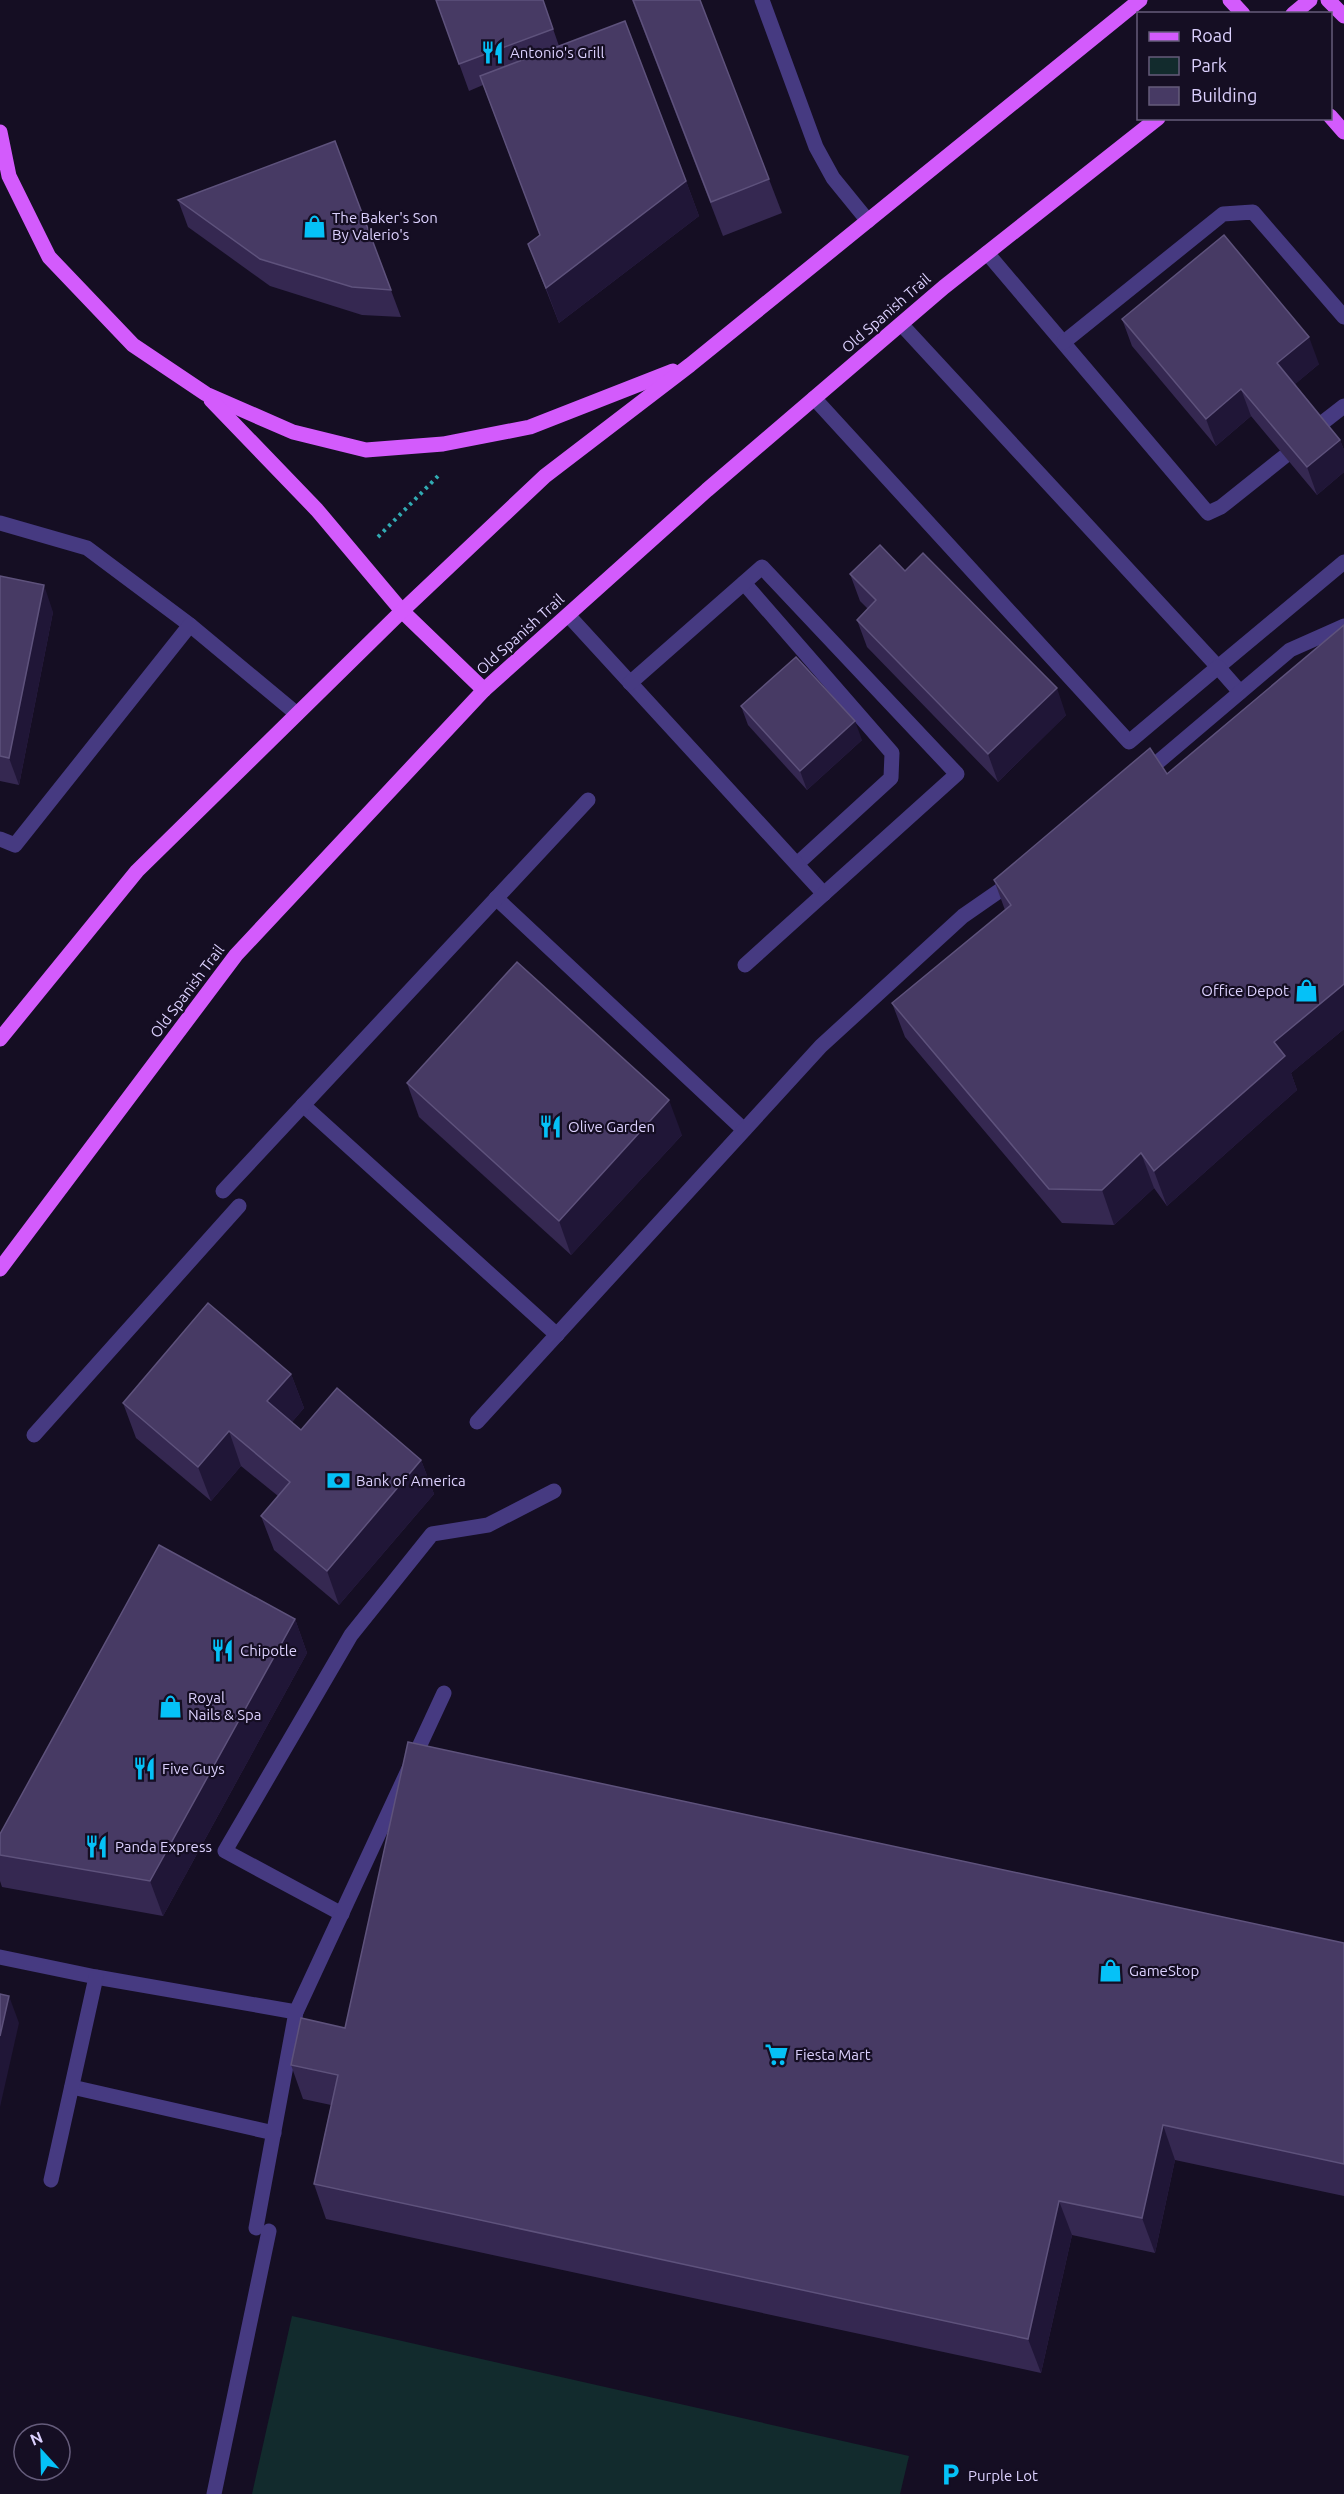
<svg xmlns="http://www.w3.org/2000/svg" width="1344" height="2494" viewBox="0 0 1344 2494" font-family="Ubuntu,sans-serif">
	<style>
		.green { fill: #122b2d }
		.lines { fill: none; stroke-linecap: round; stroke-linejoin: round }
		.path { stroke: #31abb3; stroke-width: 4; stroke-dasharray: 3 4.5; stroke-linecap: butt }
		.minor { stroke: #463a81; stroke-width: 15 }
		.major { stroke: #d35bfc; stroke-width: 15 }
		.wall { fill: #352851 }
		.shaded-wall { fill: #201637 }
		.building { fill: #473a64; stroke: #5e527c; stroke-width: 1.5 }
		.labels { text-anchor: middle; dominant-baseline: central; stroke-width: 4.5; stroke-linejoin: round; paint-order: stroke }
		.poi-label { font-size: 15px; fill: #dcd1fe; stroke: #150e23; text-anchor: start }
		.street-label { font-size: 15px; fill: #dcd1fe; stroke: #150e23 }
	</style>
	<rect width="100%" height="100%" fill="#150e23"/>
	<polygon class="green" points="292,2316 909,2456 900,2494 252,2494"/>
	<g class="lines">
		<polyline class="path" points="378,537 440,474"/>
		<g class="minor">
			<polyline points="762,0 816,147 833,178 868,221"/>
			<polyline points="987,253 1208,513 1221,507 1285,456"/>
			<polyline points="901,324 1218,667 1344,562"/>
			<polyline points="1064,342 1223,214 1253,212 1344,317"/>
			<polyline points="814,398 1129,742 1218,667 1240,692"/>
			<polyline points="1317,427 1344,406"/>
			<polyline points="0,523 87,548 190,625"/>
			<polyline points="744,583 892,753 891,778 797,864"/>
			<polyline points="568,615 824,894"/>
			<polyline points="630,683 762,567 957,774 745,965"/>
			<polyline points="1145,773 1290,650 1344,626"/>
			<polyline points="0,839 15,845 190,625 297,714"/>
			<polyline points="496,898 744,1130"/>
			<polyline points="303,1105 557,1335"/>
			<polyline points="223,1191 588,800"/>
			<polyline points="477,1422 821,1046 963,916 1015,880"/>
			<polyline points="34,1435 239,1206"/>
			<polyline points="342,1914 225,1851 351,1635 432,1534 488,1525 554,1491"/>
			<polyline points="0,1957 96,1977 296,2012"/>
			<polyline points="72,2087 274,2133"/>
			<polyline points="51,2180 96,1977"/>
			<polyline points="256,2228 296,2012 444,1693"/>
			<polyline points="214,2494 269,2231"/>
		</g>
		<g class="major">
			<polyline points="1230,0 1243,14"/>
			<polyline points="1328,0 1344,16"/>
			<polyline points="1293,14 1310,0"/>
			<polyline points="1330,116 1344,132"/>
			<polyline points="0,132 9,176 49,257 133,345 206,394 293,432 366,450 443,444 530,427 673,371"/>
			<polyline points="211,400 317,510 402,611 484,690"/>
			<polyline points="0,1039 137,871 402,611 545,476 690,365 1140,0"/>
			<polyline points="0,1269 236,955 484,690 707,490 944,287 1158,118"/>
		</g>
	</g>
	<g class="wall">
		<polygon points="436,0 543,0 559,46 686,181 699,216 559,323 528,244 540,235 483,85 469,91"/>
		<polygon points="632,0 700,0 782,213 723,236"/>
		<polygon points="335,141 401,317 362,315 270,286 188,227 178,200"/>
		<polygon points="1122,319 1319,364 1295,384 1340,440 1344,450 1344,472 1317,495 1251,416 1216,446 1132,346"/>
		<polygon points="905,571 1066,715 998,782 867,647 857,620 868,609 860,601 850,574"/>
		<polygon points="0,576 53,612 19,785 0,781"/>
		<polygon points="1344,625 1344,1029 1291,1073 1297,1090 1167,1206 1154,1188 1114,1225 1062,1223 905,1037 892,1003 1005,910 994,880 1167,774"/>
		<polygon points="741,706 862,740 807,790 748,725"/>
		<polygon points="407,1083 682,1135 571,1255 419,1117"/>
		<polygon points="291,1374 304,1408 292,1422 301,1430 421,1460 434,1494 339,1605 274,1550 261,1516 278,1496 241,1466 211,1501 136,1438 123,1403"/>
		<polygon points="295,1619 307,1653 163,1916 2,1887 0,1881 0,1834"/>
		<polygon points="1344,1943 1344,2196 1175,2160 1155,2253 1072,2235 1041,2373 326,2219 314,2184 331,2105 303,2099 291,2065 345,2028"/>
	</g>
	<g class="shaded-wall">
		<polygon points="686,181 699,216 559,323 546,288"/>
		<polygon points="1309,337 1319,364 1287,391 1277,363"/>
		<polygon points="1241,389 1251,416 1216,446 1206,419"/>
		<polygon points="1340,440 1344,450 1344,472 1317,495 1307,467"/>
		<polygon points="44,585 53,612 19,785 9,758"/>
		<polygon points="1057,688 1066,715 998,782 988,754"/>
		<polygon points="855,721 862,740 807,790 800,771"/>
		<polygon points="1344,984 1344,1029 1291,1073 1297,1090 1167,1206 1154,1171 1274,1042"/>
		<polygon points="669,1100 682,1135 571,1255 559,1221"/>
		<polygon points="1141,1153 1154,1188 1114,1225 1102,1190"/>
		<polygon points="291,1374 304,1408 280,1436 267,1401"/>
		<polygon points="229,1431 241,1466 211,1501 198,1467"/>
		<polygon points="421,1460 434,1494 339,1605 327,1571"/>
		<polygon points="295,1619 307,1653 163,1916 150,1881"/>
		<polygon points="9,1996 19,2023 0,2107 0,2036"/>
		<polygon points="1163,2125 1175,2160 1155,2253 1142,2218"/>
		<polygon points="1059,2201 1072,2235 1041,2373 1028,2339"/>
	</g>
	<g class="building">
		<polygon points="436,0 543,0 553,29 459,64"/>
		<polygon points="633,0 700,0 769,179 711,202"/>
		<polygon points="625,21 686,181 546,288 528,244 540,235 480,76"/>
		<polygon points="335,141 391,290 352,287 260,259 178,200"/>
		<polygon points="1224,235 1309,337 1277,363 1340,440 1307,467 1241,389 1206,419 1122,319"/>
		<polygon points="880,545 905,571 923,553 1057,688 988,754 857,620 876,600 850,574"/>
		<polygon points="0,576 44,585 9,758 0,756"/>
		<polygon points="1344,625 1344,984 1274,1042 1285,1056 1154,1171 1141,1153 1102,1190 1049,1189 892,1003 1011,905 994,880 1150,748 1167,774"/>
		<polygon points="796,657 855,721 800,771 741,706"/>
		<polygon points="517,962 669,1100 559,1221 407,1083"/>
		<polygon points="208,1303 291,1374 267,1401 301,1430 337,1388 421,1460 327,1571 261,1516 290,1482 229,1431 198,1467 123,1403"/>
		<polygon points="159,1545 295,1619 150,1881 0,1855 0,1834"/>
		<polygon points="408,1742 1344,1943 1344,2164 1163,2125 1142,2218 1059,2201 1028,2339 314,2184 338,2075 291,2065 301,2018 345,2028"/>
		<polygon points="0,1994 9,1996 0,2036"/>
	</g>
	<defs>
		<symbol id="restaurant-bare" viewBox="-9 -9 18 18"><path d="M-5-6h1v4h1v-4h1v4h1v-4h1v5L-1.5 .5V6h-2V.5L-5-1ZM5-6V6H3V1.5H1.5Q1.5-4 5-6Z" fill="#05c1f7" stroke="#150e23" stroke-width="2.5" paint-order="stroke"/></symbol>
		<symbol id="shop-bare" viewBox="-9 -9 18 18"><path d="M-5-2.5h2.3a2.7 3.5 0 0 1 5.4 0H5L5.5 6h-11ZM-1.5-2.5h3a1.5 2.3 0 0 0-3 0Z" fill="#05c1f7" stroke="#150e23" stroke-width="2.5" paint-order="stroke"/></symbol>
		<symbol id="bank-bare" viewBox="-9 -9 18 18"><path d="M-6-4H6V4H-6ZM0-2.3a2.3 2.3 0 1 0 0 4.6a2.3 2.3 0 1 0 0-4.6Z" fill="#05c1f7" stroke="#150e23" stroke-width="2.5" paint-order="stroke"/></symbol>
		<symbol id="supermarket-bare" viewBox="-9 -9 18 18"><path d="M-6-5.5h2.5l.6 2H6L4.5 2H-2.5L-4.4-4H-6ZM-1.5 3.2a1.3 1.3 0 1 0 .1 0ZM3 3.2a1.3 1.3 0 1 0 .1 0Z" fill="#05c1f7" stroke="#150e23" stroke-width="2.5" paint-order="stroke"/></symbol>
		<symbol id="parking-bare" viewBox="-9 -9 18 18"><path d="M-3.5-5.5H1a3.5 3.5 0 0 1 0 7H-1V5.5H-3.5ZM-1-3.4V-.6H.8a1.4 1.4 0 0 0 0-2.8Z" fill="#05c1f7" stroke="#150e23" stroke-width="2.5" paint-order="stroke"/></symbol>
	</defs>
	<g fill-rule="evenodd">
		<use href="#restaurant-bare" x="476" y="36" width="33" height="33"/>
		<use href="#shop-bare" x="298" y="210" width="33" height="33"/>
		<use href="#shop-bare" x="1290" y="974" width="33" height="33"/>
		<use href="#restaurant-bare" x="534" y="1110" width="33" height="33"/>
		<use href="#bank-bare" x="322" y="1464" width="33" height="33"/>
		<use href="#restaurant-bare" x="206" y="1634" width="33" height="33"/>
		<use href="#shop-bare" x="154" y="1690" width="33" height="33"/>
		<use href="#restaurant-bare" x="128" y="1752" width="33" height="33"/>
		<use href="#restaurant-bare" x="80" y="1830" width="33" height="33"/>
		<use href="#shop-bare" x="1094" y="1954" width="33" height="33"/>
		<use href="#supermarket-bare" x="760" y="2038" width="33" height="33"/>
		<use href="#parking-bare" x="934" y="2458" width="33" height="33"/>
	</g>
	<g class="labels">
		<g class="poi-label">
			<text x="510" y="52">Antonio's Grill</text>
			<text x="332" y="217">The Baker's Son<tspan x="332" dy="17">By Valerio's</tspan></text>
			<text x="1289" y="990" text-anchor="end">Office Depot</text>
			<text x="568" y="1126">Olive Garden</text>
			<text x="356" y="1480">Bank of America</text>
			<text x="240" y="1650">Chipotle</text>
			<text x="188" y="1697">Royal<tspan x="188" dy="17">Nails &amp; Spa</tspan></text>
			<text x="162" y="1768">Five Guys</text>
			<text x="115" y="1846">Panda Express</text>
			<text x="1129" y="1970">GameStop</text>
			<text x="795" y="2054">Fiesta Mart</text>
			<text x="968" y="2475">Purple Lot</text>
		</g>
		<g class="street-label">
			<text transform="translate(886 313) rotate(-41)">Old Spanish Trail</text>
			<text transform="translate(520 634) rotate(-42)">Old Spanish Trail</text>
			<text transform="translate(187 991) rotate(-53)">Old Spanish Trail</text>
		</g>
	</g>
	<rect x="1137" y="12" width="195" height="108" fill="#150e23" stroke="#655c7b" stroke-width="1.5"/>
	<rect x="1149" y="32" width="30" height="9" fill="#d35bfc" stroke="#655c7b" stroke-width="1.5"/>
	<text x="1191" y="42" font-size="18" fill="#dcd1fe">Road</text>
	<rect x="1149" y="57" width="30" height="18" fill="#122b2d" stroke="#655c7b" stroke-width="1.5"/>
	<text x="1191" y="72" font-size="18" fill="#dcd1fe">Park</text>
	<rect x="1149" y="87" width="30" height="18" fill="#473a64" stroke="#655c7b" stroke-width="1.5"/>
	<text x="1191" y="102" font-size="18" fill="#dcd1fe">Building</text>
	<g transform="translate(42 2452) rotate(338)"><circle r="28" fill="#150e23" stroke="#655c7b" stroke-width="1.5"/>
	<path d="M0-4.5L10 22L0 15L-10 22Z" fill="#05c1f7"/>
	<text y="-9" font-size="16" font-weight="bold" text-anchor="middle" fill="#dcd1fe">N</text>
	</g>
</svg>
